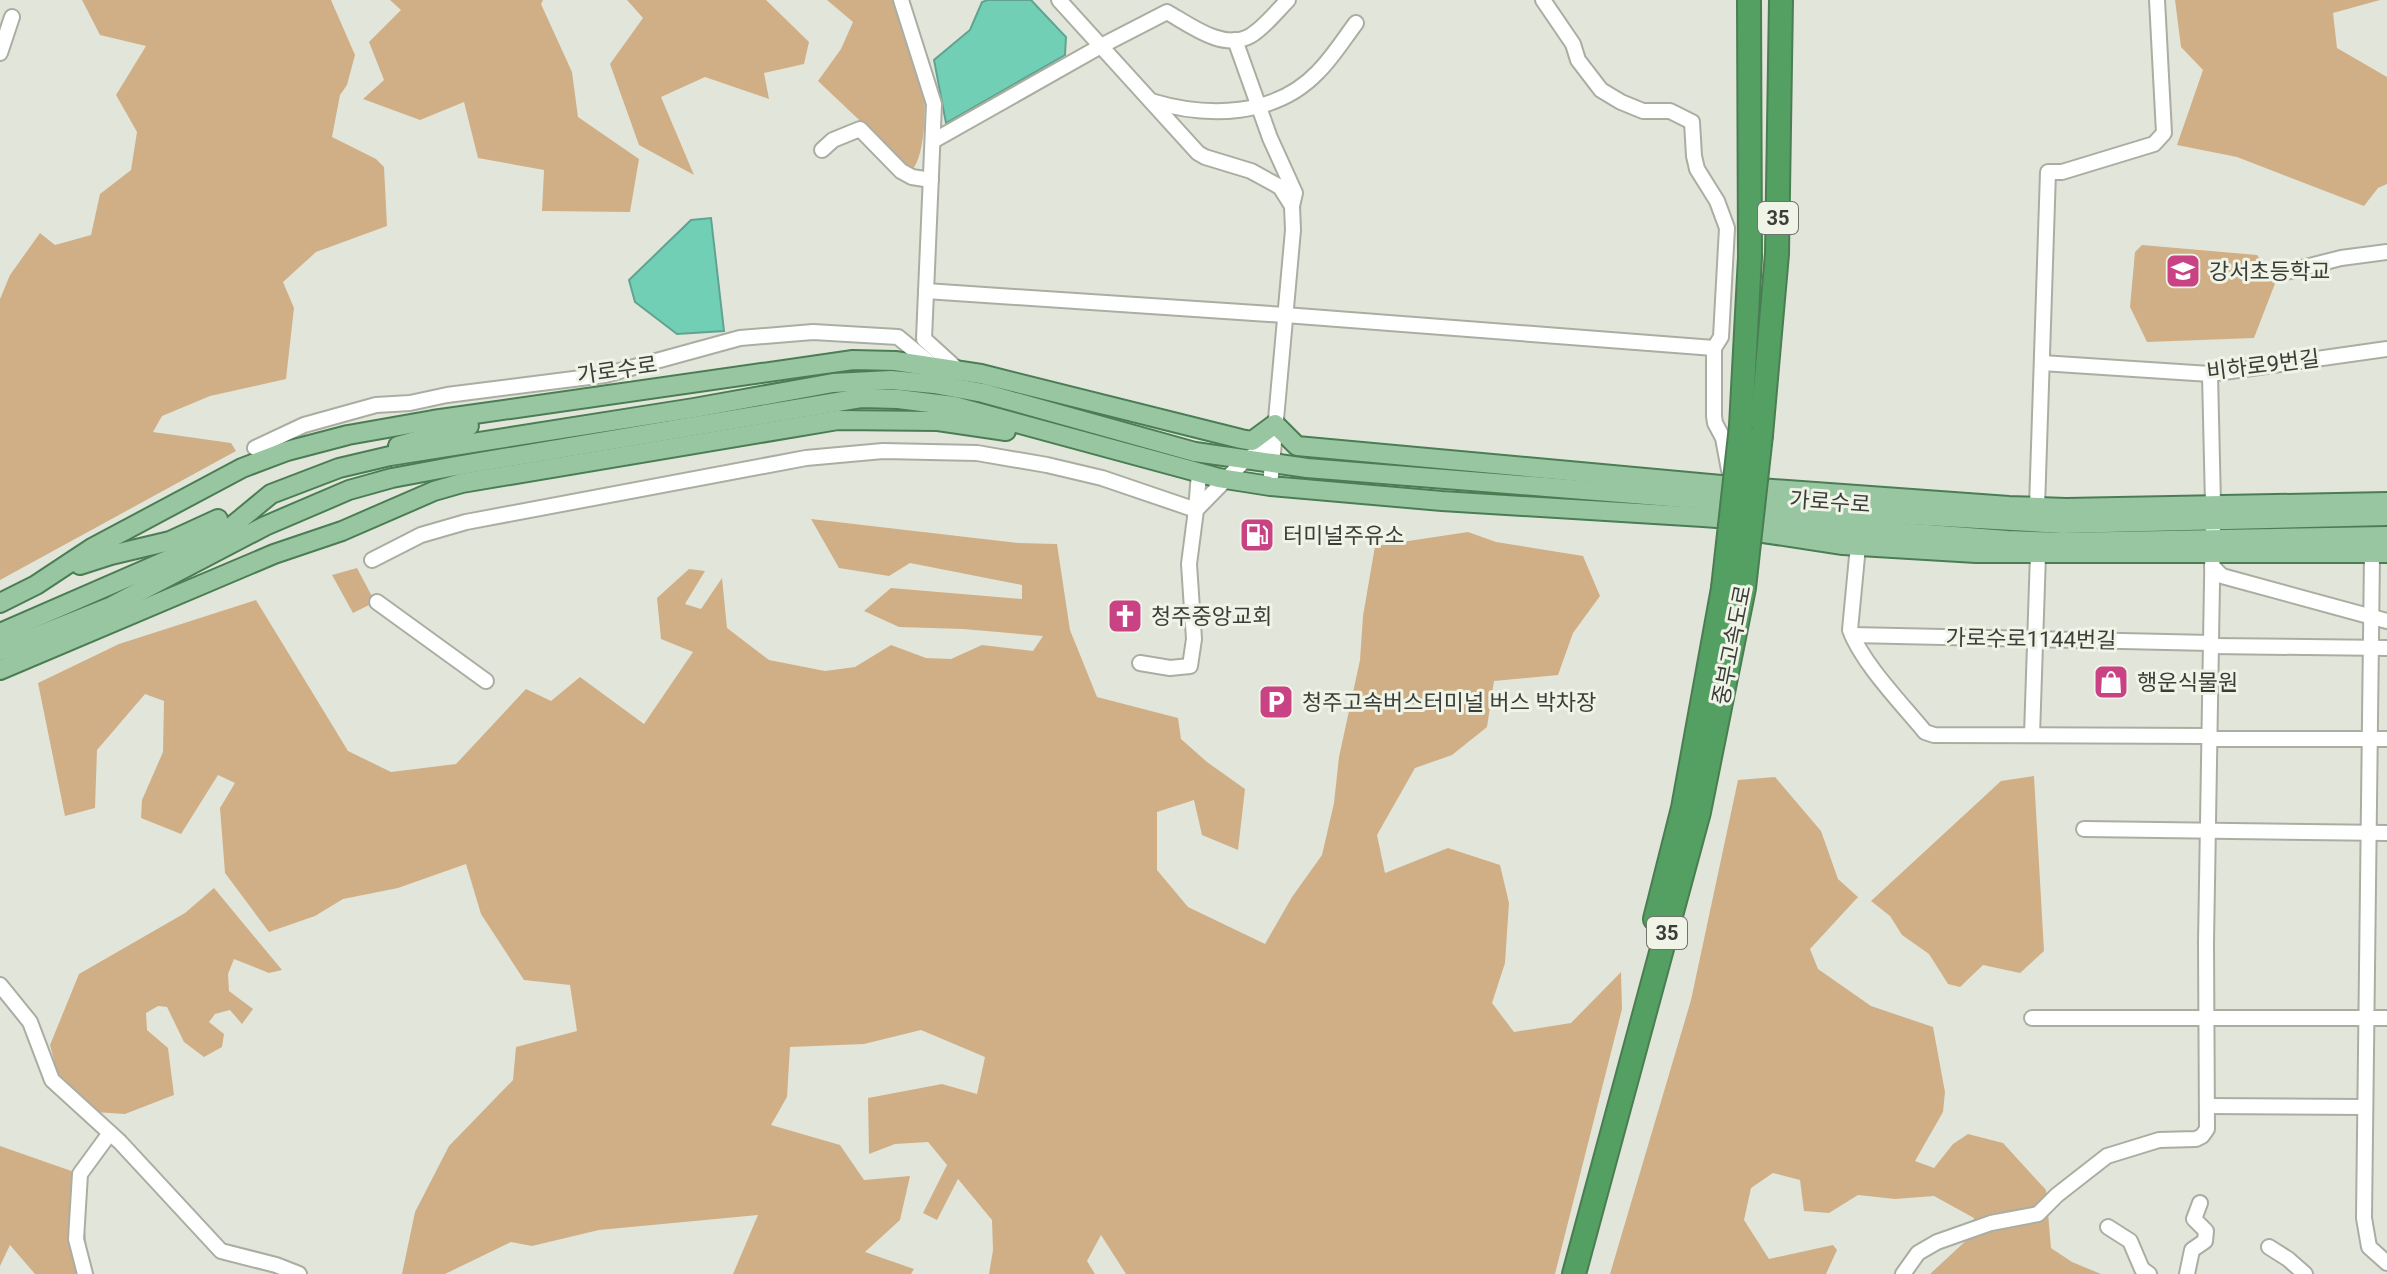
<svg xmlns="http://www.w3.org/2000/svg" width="2387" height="1274" viewBox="0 0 2387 1274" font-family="Roboto,'Noto Sans KR',sans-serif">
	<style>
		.green { fill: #d0af87 }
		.water { fill: #71cfb5; stroke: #61a390; stroke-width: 2 }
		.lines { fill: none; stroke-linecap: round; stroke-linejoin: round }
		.minor-casing { stroke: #aaaea2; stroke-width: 18 }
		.major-casing { stroke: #4b7d53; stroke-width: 22 }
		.highway-casing { stroke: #4b7d53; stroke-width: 26 }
		.minor { stroke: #fff; stroke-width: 14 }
		.major { stroke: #98c6a1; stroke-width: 18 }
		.highway { stroke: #53a062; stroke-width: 22 }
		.highway-bridge-casing { stroke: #4b7d53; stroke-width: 26; stroke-linecap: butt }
		.highway-bridge { stroke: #53a062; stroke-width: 22 }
		.labels { text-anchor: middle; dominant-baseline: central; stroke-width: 6; stroke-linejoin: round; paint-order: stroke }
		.shield { fill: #eff4e7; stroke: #71746c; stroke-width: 2 }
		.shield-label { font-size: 20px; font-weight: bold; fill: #3b3d38 }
		.poi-label { font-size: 22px; fill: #3b3d38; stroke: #eff4e7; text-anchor: start }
		.street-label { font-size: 22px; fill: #3b3d38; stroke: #eff4e7 }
	</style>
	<rect width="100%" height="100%" fill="#e2e6da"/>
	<g class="green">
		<polygon points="82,0 331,0 355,55 347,85 340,95 332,137 376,159 384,167 387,226 316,252 283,282 294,308 286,379 210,396 162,416 153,432 231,443 236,451 0,580 0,299 10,275 40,233 55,245 91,235 100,194 131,170 137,132 116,95 146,46 100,35"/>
		<polygon points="390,0 543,0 541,4 572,72 578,117 639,159 630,212 542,211 544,170 478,158 464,102 420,120 363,99 384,80 369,42 401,10"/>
		<polygon points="627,0 766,0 809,42 804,64 764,73 769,99 705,77 661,97 694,175 639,145 610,64 643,18"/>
		<path d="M827,0H900C908,23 921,48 923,72C926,95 927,154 912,170L818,81L841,49L853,22Z"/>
		<polygon points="2175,0 2380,0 2333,13 2337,48 2387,77 2387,184 2378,188 2364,206 2237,157 2177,145 2203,70 2181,47"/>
		<polygon points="2142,245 2257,255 2276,281 2254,338 2147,342 2130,307 2135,252"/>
		<polygon points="811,519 1018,543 1057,544 1070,630 1097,697 1178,718 1181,739 1207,762 1245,789 1238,850 1202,835 1194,800 1157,812 1157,870 1188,907 1265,944 1292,897 1322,855 1334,803 1339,757 1360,660 1363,616 1375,546 1468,532 1496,542 1583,556 1600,596 1573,633 1558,675 1494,681 1487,727 1452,755 1415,768 1377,835 1385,873 1448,848 1500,865 1509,903 1505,963 1492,1003 1514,1032 1571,1023 1621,972 1622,1009 1555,1274 1126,1274 1101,1235 1087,1261 1095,1274 989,1274 993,1250 992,1220 958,1179 937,1220 923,1213 947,1165 928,1142 895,1144 869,1154 868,1098 942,1084 977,1094 985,1057 921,1030 864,1044 790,1047 787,1097 771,1125 840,1145 864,1180 910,1176 900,1220 865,1252 914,1269 911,1274 733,1274 758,1215 599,1230 532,1246 511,1242 445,1274 402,1274 415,1212 449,1146 513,1080 516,1047 577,1031 570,985 524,980 481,914 466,864 398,888 343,899 315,916 269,932 225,873 220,808 235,783 218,775 181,834 141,818 142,800 163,752 164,701 145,694 97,750 95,808 65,816 38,683 119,644 256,600 348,751 391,772 456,764 526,689 551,701 580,677 644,724 693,652 661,639 657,598 689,569 705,571 685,604 701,609 722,578 727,628 769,660 825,671 855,667 891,645 926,658 951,659 982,645 1033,651 1043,636 963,629 899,627 864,611 891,588 1022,599 1022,585 910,563 889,576 839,568"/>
		<polygon points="357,568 375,602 353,613 332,575"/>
		<polygon points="2034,776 2044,951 2020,973 1983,965 1960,987 1948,984 1929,954 1902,935 1890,916 1871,901 2001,781"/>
		<polygon points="1775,777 1821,831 1838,879 1858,897 1810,949 1818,969 1871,1006 1933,1027 1945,1092 1943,1112 1915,1161 1934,1168 1953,1144 1968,1134 2003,1143 2046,1190 2051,1248 2072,1262 2101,1274 1930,1274 1971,1236 1974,1218 1934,1196 1895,1199 1858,1195 1829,1213 1804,1211 1800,1180 1773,1173 1751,1188 1744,1220 1769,1259 1833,1245 1837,1250 1826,1274 1610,1274 1691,1000 1738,780"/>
		<polygon points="214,888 282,970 269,973 234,959 228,974 229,991 253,1009 242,1024 230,1010 215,1014 209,1022 224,1034 222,1047 204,1057 184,1042 167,1007 158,1006 146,1013 147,1030 168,1048 174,1095 125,1114 94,1112 57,1072 50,1045 79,974 185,913"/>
		<polygon points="0,1146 80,1174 89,1274 35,1274 10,1245 0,1266"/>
	</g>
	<g class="water">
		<polygon points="988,0 1031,0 1066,37 1065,55 946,123 934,60 970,30 982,2"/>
		<polygon points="711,218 724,331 677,334 635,302 629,280 691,220"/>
	</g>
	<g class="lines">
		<defs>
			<g id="minor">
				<polyline points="901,0 934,104 924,339 958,370"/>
				<polyline points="1059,0 1198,153 1205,157 1251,171 1280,187 1292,206 1293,230 1270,486"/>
				<polyline points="1543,0 1573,44 1578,60 1601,90 1621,102 1643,111 1670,111 1692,122 1694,156 1697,169 1717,201 1727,228 1721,337 1714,348 1714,416 1715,423 1723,438 1729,470"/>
				<polyline points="1235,40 1270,138 1295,193 1292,206"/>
				<polyline points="0,53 12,17"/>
				<path d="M1151,101C1208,118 1275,117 1318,72C1332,58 1344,39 1356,23"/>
				<path d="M933,141L1101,46L1167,12C1190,25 1223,51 1250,36C1264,28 1277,11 1288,0"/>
				<polyline points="822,150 833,140 860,129 901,171 912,177 931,180"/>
				<polyline points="2286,272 2341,258 2387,252"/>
				<polyline points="926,291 1285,315 1714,348"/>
				<polyline points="2042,363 2210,374 2387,349"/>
				<polyline points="2210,374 2213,504"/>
				<polyline points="255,448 304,425 376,405 410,403 447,395 605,375 740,338 813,332 898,337 932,365"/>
				<polyline points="2037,507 2048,172 2062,172 2154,144 2164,133 2157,0"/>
				<path d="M1858,546L1850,630C1862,663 1902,704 1925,732L1934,735L2209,736"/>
				<polyline points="2372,554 2364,1218 2369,1247 2387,1263"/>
				<polyline points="372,560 421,535 466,522 806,458 883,451 977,453 1047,465 1102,478 1196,510 1199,473"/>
				<polyline points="2212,566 2222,576 2387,621"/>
				<polyline points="377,602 486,681"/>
				<polyline points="1852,635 2211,643"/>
				<polyline points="2211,646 2387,648"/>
				<polyline points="1140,663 1170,668 1190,666 1194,639 1189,564 1196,510 1244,461 1273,443"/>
				<polyline points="2032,735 2038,554"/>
				<polyline points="2209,739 2387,739"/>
				<polyline points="2084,829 2387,833"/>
				<polyline points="0,985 30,1022 52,1080 120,1142 221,1251 276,1265 299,1274"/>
				<polyline points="2032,1018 2387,1018"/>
				<polyline points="2207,1106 2365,1107"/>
				<polyline points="2108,1227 2130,1241 2142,1269 2149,1274"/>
				<polyline points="2269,1247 2288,1259 2305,1274"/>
				<polyline points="85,1274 76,1239 80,1174 110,1133"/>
				<polyline points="1903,1274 1918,1253 1937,1242 1991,1223 2038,1214 2057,1195 2107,1156 2159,1140 2196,1139 2202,1136 2207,1129 2206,943 2213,522"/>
				<polyline points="2187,1274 2192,1250 2205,1241 2206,1231 2194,1219 2200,1203"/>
			</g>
			<g id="major">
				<polyline points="398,446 469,426"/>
				<polyline points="1750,531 1843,545 1976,553 2387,553"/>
				<polyline points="80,565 111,555 170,541 218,519"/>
				<polyline points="0,603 36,585 92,548 242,468 287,451 348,435 433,420 853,360 895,361 981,374 1241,439 1252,441 1275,424 1297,446 1732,486 2009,506 2066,508 2387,502"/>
				<polyline points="0,633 179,555 231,527 271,494 339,468 390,456 694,408 833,383 891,380 934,384 983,393 1195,452 1307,468 1858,512 2063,524 2387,516"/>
				<polyline points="0,651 112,606 265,526 349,490 392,478 456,466 861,398 898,399 954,406 1219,478 1270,486 1442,501 1703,517 2007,540 2063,542 2387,536"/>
				<polyline points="0,670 274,554 342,531 434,491 462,483 838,420 938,421 1006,431"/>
			</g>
			<g id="highway">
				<polyline points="1741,426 1750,257 1749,0"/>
				<polyline points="1761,435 1777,254 1781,0"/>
				<polyline points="1655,919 1683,808 1723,588"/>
				<polyline points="1574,1274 1699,812 1744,588"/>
			</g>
		</defs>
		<use href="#minor" class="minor-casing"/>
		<use href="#major" class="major-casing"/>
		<use href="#highway" class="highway-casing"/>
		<use href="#minor" class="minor"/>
		<use href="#major" class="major"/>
		<use href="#highway" class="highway"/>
		<defs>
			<g id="highway-bridge">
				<polyline points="1723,588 1741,426"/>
				<polyline points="1744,588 1761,435"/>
			</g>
		</defs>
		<use href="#highway-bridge" class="highway-bridge-casing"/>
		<use href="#highway-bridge" class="highway-bridge"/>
	</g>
	<defs>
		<symbol id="school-square" viewBox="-11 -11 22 22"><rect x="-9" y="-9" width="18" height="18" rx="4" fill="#c94283" stroke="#eff4e7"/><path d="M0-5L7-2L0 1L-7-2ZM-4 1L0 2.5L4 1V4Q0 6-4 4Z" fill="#fff"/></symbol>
		<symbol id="fuel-square" viewBox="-11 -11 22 22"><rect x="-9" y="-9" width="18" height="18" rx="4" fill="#c94283" stroke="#eff4e7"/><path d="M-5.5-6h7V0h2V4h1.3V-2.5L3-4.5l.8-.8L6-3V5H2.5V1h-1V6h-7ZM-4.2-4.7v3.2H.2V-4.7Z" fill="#fff"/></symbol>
		<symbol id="church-square" viewBox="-11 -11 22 22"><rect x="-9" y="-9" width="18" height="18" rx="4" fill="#c94283" stroke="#eff4e7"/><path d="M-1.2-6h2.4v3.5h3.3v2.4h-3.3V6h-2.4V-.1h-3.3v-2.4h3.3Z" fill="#fff"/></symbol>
		<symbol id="shop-square" viewBox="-11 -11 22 22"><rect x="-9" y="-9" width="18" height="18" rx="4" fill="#c94283" stroke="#eff4e7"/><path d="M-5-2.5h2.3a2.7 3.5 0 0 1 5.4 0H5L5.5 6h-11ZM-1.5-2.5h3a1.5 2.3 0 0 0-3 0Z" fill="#fff"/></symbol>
		<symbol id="parking-square" viewBox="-11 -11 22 22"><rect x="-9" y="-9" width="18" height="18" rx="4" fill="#c94283" stroke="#eff4e7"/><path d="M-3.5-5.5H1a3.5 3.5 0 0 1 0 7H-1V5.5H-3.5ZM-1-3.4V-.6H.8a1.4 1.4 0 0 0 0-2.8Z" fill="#fff"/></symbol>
	</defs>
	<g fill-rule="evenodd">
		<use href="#school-square" x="2163" y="251" width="40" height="40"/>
		<use href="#fuel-square" x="1237" y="515" width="40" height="40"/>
		<use href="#church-square" x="1105" y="596" width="40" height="40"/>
		<use href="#shop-square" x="2091" y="662" width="40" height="40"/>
		<use href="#parking-square" x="1256" y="682" width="40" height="40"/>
	</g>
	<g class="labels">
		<g class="shield">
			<rect x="1758" y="202" width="40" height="32" rx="6"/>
			<rect x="1647" y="917" width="40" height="32" rx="6"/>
		</g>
		<g class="shield-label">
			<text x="1778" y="218">35</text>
			<text x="1667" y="933">35</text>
		</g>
		<g class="poi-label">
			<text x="2209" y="271">강서초등학교</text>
			<text x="1283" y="535">터미널주유소</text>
			<text x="1151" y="616">청주중앙교회</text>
			<text x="2137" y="682">행운식물원</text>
			<text x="1302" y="702">청주고속버스터미널 버스 박차장</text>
		</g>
		<g class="street-label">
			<text transform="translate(2263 365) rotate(-7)">비하로9번길</text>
			<text transform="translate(617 370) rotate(-8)">가로수로</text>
			<text transform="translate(1830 502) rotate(4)">가로수로</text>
			<text transform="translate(2031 639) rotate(1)">가로수로1144번길</text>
			<text transform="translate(1732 645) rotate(-79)">중부고속도로</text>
		</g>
	</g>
</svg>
